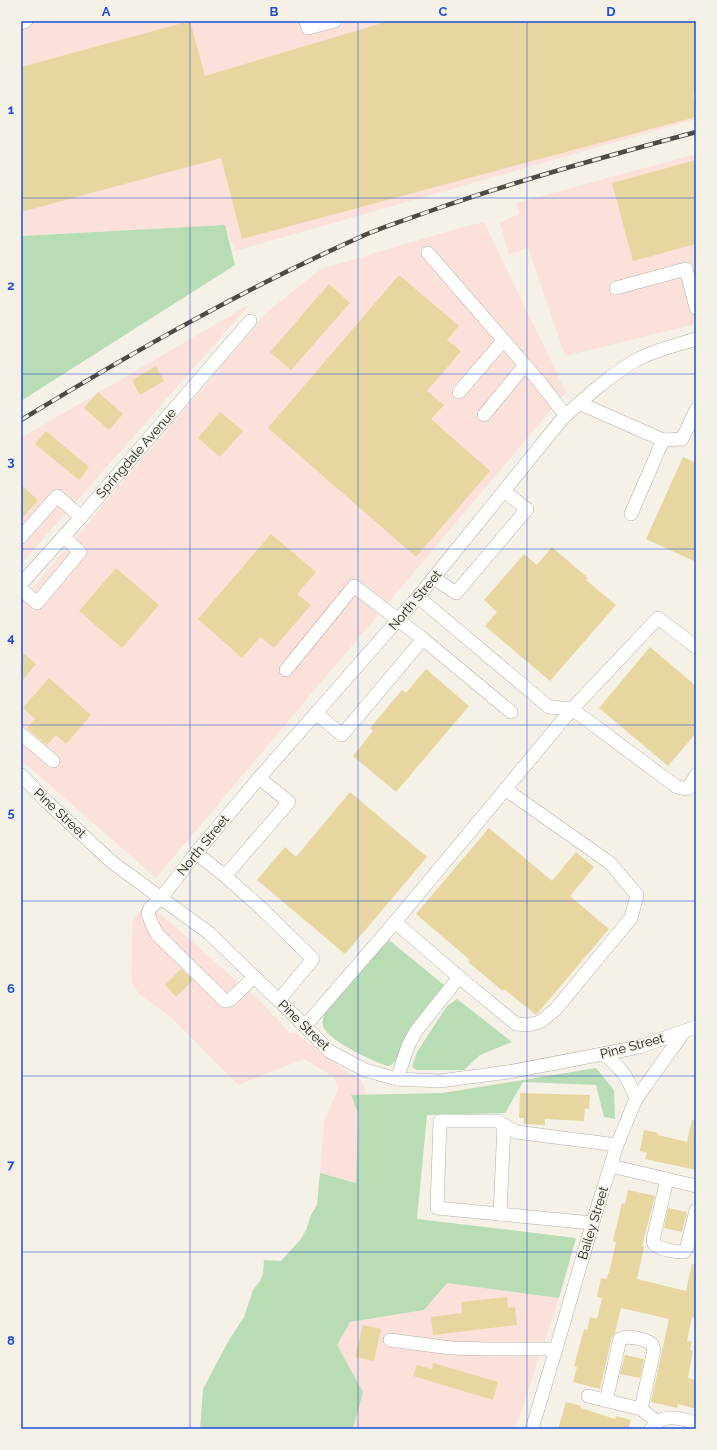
<svg xmlns="http://www.w3.org/2000/svg" width="717" height="1450" viewBox="0 0 717 1450" font-family="Raleway,sans-serif">
	<style>
		.industrial { fill: #fbe1da }
		.green { fill: #b8dcb3 }
		.building { fill: #e8d6a0 }
		.lines { fill: none; stroke-linecap: round; stroke-linejoin: round }
		.minor-casing { stroke: #b2afa5; stroke-width: 14 }
		.minor { stroke: #fff; stroke-width: 13 }
		.rail-casing { stroke: #4b4a44; stroke-width: 4.5 }
		.rail { stroke: #f5f1e7; stroke-width: 3; stroke-dasharray: 9; stroke-linecap: butt }
		.grid { fill: none; stroke: #1d4ed8; stroke-width: 1; stroke-opacity: 0.55 }
		.labels { text-anchor: middle; dominant-baseline: central; stroke-width: 3; stroke-linejoin: round; paint-order: stroke }
		.street-label { font-size: 13px; fill: #252420; stroke: #f5f1e7 }
		.neatline { fill: none; stroke: #1d4ed8; stroke-width: 1.5 }
		.grid-label { font-size: 13px; text-anchor: middle; font-weight: bold; fill: #1d4ed8 }
	</style>
	<rect width="100%" height="100%" fill="#f5f1e7"/>
	<g class="industrial">
		<polygon points="21,21 696,21 696,119 235,251 225,225 21,236"/>
		<polygon points="696,154 696,324 565,356 528,247 509,255 500,222 519,214 516,203"/>
		<polygon points="484,222 566,392 156,878 21,760 21,602 267,312 321,269 459,228"/>
		<polygon points="250,304 21,564 21,438"/>
		<polygon points="147,902 262,1003 290,1033 296,1033 347,1072 362,1081 367,1095 351,1096 358,1114 356,1183 320,1173 324,1121 338,1089 334,1077 304,1059 238,1085 172,1018 139,994 133,985 131,972 133,919"/>
		<polygon points="447,1283 559,1298 515,1429 353,1429 363,1392 337,1345 350,1322 424,1310"/>
	</g>
	<g class="green">
		<polygon points="225,225 235,265 21,401 21,236"/>
		<path d="M389,940L444,985L408,1032L395,1062L389,1066C375,1063 327,1040 323,1026C321,1019 326,1011 329,1005Z"/>
		<polygon points="457,999 512,1042 480,1055 464,1070 417,1070 412,1067 417,1052 447,1006"/>
		<polygon points="596,1068 614,1090 615,1119 604,1117 596,1085 523,1082 505,1113 427,1115 417,1219 576,1238 559,1298 447,1283 424,1310 350,1322 337,1345 363,1392 353,1429 200,1429 203,1389 229,1340 244,1317 253,1290 260,1281 263,1274 264,1260 281,1261 301,1239 306,1230 311,1215 317,1205 320,1173 356,1183 358,1114 351,1095 443,1093"/>
	</g>
	<g class="building">
		<polygon points="190,21 205,76 389,21 696,21 696,94 693,95 696,108 696,117 242,239 221,158 21,212 21,67"/>
		<polygon points="696,160 696,244 633,261 612,183"/>
		<polygon points="399,275 459,326 447,340 461,351 427,391 444,405 431,419 490,471 416,557 268,428"/>
		<polygon points="329,284 350,303 291,370 270,352"/>
		<polygon points="156,366 164,381 140,395 132,380"/>
		<polygon points="98,392 123,414 109,430 84,408"/>
		<polygon points="220,412 243,431 220,457 198,438"/>
		<polygon points="46,431 89,467 79,480 35,444"/>
		<polygon points="683,457 696,463 696,562 646,539"/>
		<polygon points="21,485 38,500 21,520"/>
		<polygon points="271,534 316,572 297,594 311,605 274,648 260,637 242,658 198,619"/>
		<polygon points="552,547 588,578 586,580 616,605 550,681 485,626 497,612 484,600 524,554 537,565"/>
		<polygon points="116,568 159,605 122,648 79,611"/>
		<polygon points="650,647 696,686 696,733 668,766 599,708"/>
		<polygon points="21,651 36,664 21,682"/>
		<polygon points="426,669 469,706 396,792 353,756 373,731 370,728 402,690 406,693"/>
		<polygon points="49,678 91,715 66,744 56,735 47,745 27,728 35,719 23,708"/>
		<polygon points="350,792 427,857 345,954 257,880 285,847 296,857"/>
		<polygon points="489,828 552,881 576,852 594,867 570,896 609,929 536,1015 504,989 503,991 468,962 470,960 416,914"/>
		<polygon points="181,969 193,980 176,997 165,985"/>
		<polygon points="520,1093 590,1095 589,1109 585,1108 584,1121 545,1119 545,1125 524,1124 524,1118 519,1118"/>
		<polygon points="692,1120 696,1121 696,1170 645,1159 647,1153 640,1151 644,1130 658,1133 658,1135 687,1142"/>
		<polygon points="628,1190 655,1196 642,1246 644,1247 637,1279 686,1291 692,1264 696,1264 696,1318 692,1317 687,1341 692,1342 690,1350 693,1351 688,1378 696,1380 696,1409 678,1404 677,1408 651,1402 669,1319 621,1308 615,1333 612,1337 600,1389 573,1382 577,1367 574,1366 584,1329 587,1330 590,1317 597,1319 602,1298 597,1297 601,1278 607,1279 608,1273 609,1273 616,1242 613,1241 622,1203 625,1204"/>
		<polygon points="668,1208 687,1212 682,1232 664,1228"/>
		<polygon points="507,1297 508,1308 515,1307 517,1325 433,1335 431,1317 462,1313 461,1302"/>
		<polygon points="363,1325 381,1329 374,1361 355,1357"/>
		<polygon points="625,1355 644,1359 640,1378 620,1374"/>
		<polygon points="433,1363 498,1382 493,1400 413,1376 417,1365 432,1369"/>
		<polygon points="566,1402 581,1406 581,1408 615,1419 616,1416 631,1420 628,1429 558,1429"/>
	</g>
	<g class="lines">
		<defs>
			<g id="minor">
				<polyline points="306,21 308,28 335,21"/>
				<polyline points="21,23 26,21"/>
				<polyline points="428,253 538,380 566,416"/>
				<polyline points="616,288 686,269 696,308"/>
				<polyline points="459,392 503,341"/>
				<polyline points="579,403 663,440 631,514"/>
				<polyline points="484,415 525,365"/>
				<polyline points="663,440 682,439 696,410"/>
				<polyline points="21,537 57,496 81,517"/>
				<polyline points="434,578 456,593 527,509 504,491"/>
				<polyline points="21,584 81,517 250,321"/>
				<polyline points="21,589 37,603 80,552 64,537"/>
				<polyline points="418,597 549,707 572,709 677,787 688,789 696,775"/>
				<polyline points="423,639 511,712"/>
				<polyline points="286,670 354,586 423,639 342,735 316,713"/>
				<polyline points="21,734 53,761"/>
				<polyline points="21,775 46,801 113,863 209,933 305,1026 329,1051 365,1070 397,1079 440,1081 508,1072 639,1047 696,1027"/>
				<polyline points="196,853 225,876 289,802 259,778"/>
				<polyline points="225,876 261,908 313,959 279,1000"/>
				<polyline points="395,922 459,977 516,1024 528,1025 540,1022 555,1010 631,918 637,895 610,863 505,789"/>
				<path d="M254,977L230,1000L225,1001L157,934L151,922L148,914L150,908L161,898L196,853L259,778L418,597L563,418C587,396 610,375 638,359C655,350 677,345 696,339"/>
				<polyline points="305,1026 395,922 572,709 658,618 696,647"/>
				<path d="M603,1054C623,1069 627,1076 636,1099"/>
				<polyline points="397,1079 408,1046 416,1031 459,977"/>
				<polyline points="611,1166 696,1186"/>
				<path d="M667,1179L653,1240L654,1244C661,1250 675,1252 684,1252L687,1247L696,1210"/>
				<polyline points="500,1214 504,1125"/>
				<polyline points="592,1223 437,1208 440,1121 497,1121 516,1132 617,1145"/>
				<polyline points="390,1340 451,1348 486,1349 556,1349"/>
				<polyline points="588,1396 641,1409 657,1422"/>
				<path d="M606,1401L620,1339C628,1335 645,1339 652,1344L654,1350L641,1409"/>
				<polyline points="532,1429 556,1349 595,1215 617,1145 636,1099 684,1032"/>
				<path d="M651,1429C663,1412 679,1418 696,1423"/>
			</g>
		</defs>
		<use href="#minor" class="minor-casing"/>
		<use href="#minor" class="minor"/>
		<defs>
			<path id="rail" d="M21,420C133,352 247,287 367,234C388,225 411,218 433,210C519,180 608,156 696,132"/>
		</defs>
		<use href="#rail" class="rail-casing"/>
		<use href="#rail" class="rail"/>
	</g>
	<path class="grid" d="M190,21V1429M358,21V1429M527,21V1429M21,198H696M21,374H696M21,549H696M21,725H696M21,901H696M21,1076H696M21,1252H696"/>
	<g class="labels">
		<g class="street-label">
			<text transform="translate(136 453) rotate(-49)">Springdale Avenue</text>
			<text transform="translate(415 600) rotate(-50)">North Street</text>
			<text transform="translate(60 813) rotate(43)">Pine Street</text>
			<text transform="translate(203 845) rotate(-51)">North Street</text>
			<text transform="translate(304 1025) rotate(44)">Pine Street</text>
			<text transform="translate(632 1046) rotate(-15)">Pine Street</text>
			<text transform="translate(593 1223) rotate(-73)">Bailey Street</text>
		</g>
	</g>
	<rect width="717" height="1450" fill="none" stroke="#f5f1e7" stroke-width="44"/>
	<rect x="22" y="22" width="673" height="1406" class="neatline"/>
	<g class="grid-label">
		<text x="106" y="16">A</text>
		<text x="274" y="16">B</text>
		<text x="443" y="16">C</text>
		<text x="611" y="16">D</text>
		<text x="11" y="114">1</text>
		<text x="11" y="290">2</text>
		<text x="11" y="466">3</text>
		<text x="11" y="642">4</text>
		<text x="11" y="817">5</text>
		<text x="11" y="993">6</text>
		<text x="11" y="1169">7</text>
		<text x="11" y="1345">8</text>
	</g>
</svg>
